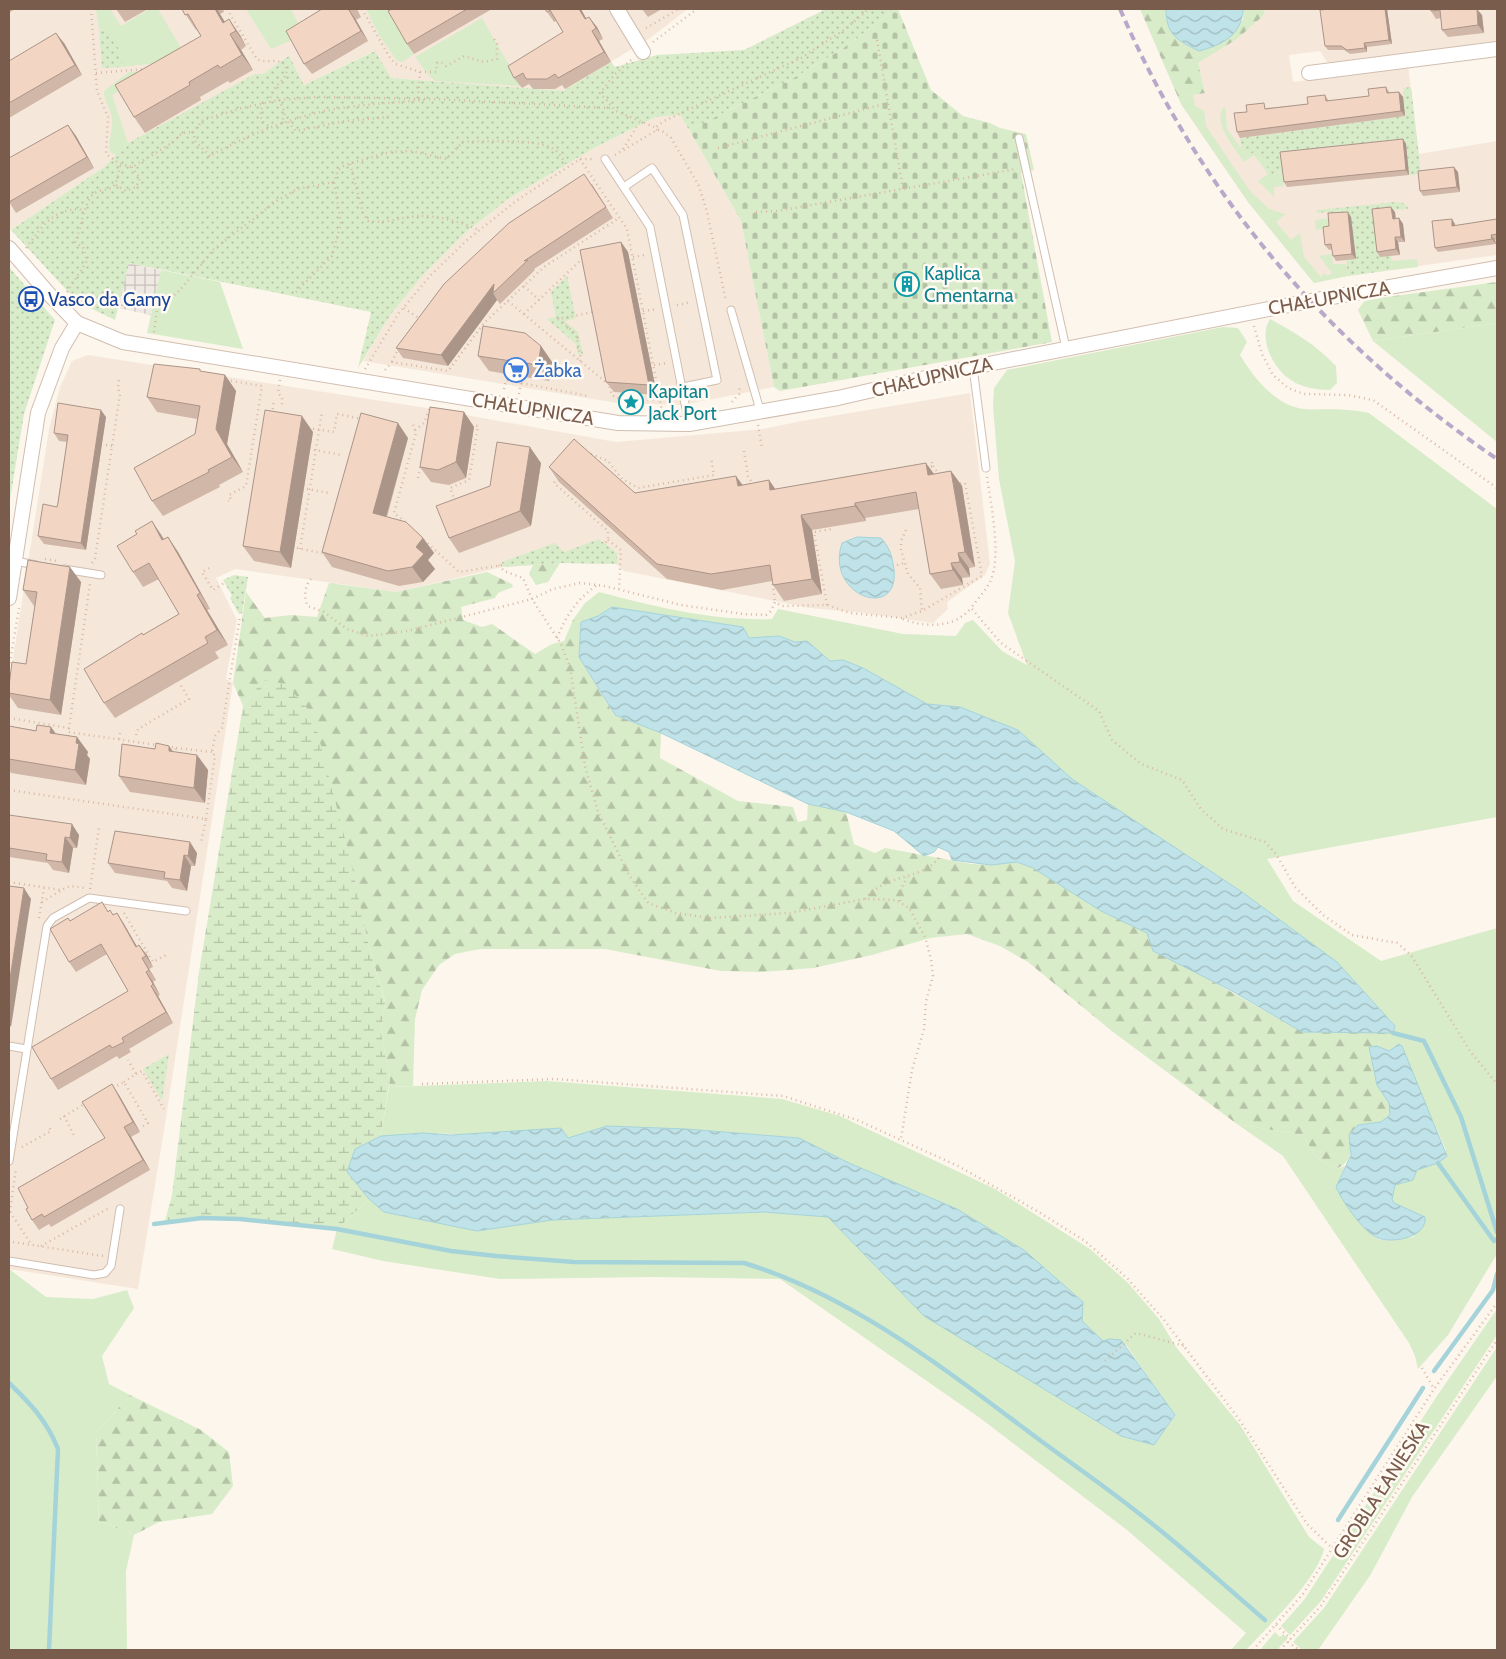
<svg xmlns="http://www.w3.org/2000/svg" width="1506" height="1659" viewBox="0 0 1506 1659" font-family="Cabin,sans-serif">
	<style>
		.residential { fill: #f5e8da }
		.industrial { fill: url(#industrial-grid) }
		.grass { fill: #d8ecc9 }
		.forest { fill: url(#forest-firs) }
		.wetland { fill: url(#wetland-marsh) }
		.cemetery { fill: url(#cemetery-stones) }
		.park { fill: url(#park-dots) }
		.water { fill: url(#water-waves); stroke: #a5d3da }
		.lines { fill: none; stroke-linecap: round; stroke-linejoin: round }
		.stream { stroke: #a5d3da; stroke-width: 4.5 }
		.service-casing { stroke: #d1beb0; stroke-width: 9 }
		.minor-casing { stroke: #d1beb0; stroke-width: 16 }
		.path { stroke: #d9b8a5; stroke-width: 2.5; stroke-dasharray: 1 4; stroke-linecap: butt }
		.service { stroke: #fff; stroke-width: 7 }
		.minor { stroke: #fff; stroke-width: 14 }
		.rail { stroke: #b9a8c9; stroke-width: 4; stroke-dasharray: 8 5; stroke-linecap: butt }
		.wall { fill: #d1b7a8 }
		.shaded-wall { fill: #aa9588 }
		.building { fill: #f3d5c3; stroke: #aa9588 }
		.labels { text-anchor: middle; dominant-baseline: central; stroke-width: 5; stroke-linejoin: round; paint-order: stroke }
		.culture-label { font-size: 19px; fill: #0d838f; stroke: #fffaf3; text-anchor: start }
		.street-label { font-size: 19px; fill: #7a5c4d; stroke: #fffaf3 }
		.transit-label { font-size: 19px; fill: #164399; stroke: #fffaf3; text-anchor: start }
		.shop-label { font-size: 19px; fill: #366cbe; stroke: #fffaf3; text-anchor: start }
	</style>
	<defs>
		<pattern id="industrial-grid" width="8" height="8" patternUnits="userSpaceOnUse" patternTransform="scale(1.25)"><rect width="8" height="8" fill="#efe9e4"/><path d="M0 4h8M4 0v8" fill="none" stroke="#c7c0bb"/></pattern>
		<pattern id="forest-firs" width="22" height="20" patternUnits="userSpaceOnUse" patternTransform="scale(1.25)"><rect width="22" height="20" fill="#d8ecc9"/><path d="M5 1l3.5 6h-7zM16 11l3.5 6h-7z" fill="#b4c2a5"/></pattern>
		<pattern id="wetland-marsh" width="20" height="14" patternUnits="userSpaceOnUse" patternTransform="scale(1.25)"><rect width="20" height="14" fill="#d8ecc9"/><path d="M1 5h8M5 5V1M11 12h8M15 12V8" fill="none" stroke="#b4c2a5"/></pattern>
		<pattern id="cemetery-stones" width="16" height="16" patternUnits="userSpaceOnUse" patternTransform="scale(1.25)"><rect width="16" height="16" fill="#d8ecc9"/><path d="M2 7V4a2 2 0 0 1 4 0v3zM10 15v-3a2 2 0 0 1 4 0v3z" fill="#b4c2a5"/></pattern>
		<pattern id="park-dots" width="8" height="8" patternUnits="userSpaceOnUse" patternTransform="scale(1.25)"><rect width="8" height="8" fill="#d8ecc9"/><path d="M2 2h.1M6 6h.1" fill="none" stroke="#b4c2a5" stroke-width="1.8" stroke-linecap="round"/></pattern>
		<pattern id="water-waves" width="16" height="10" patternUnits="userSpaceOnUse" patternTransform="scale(1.25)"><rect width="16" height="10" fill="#bfe3e8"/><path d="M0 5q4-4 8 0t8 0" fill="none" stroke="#a0bbbe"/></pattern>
	</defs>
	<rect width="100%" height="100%" fill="#fdf6ec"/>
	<g class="residential">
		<polygon points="9,9 688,9 650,38 563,91 391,78 374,51 304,85 289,57 263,74 128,143 104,167 11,230 9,228"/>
		<polygon points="1265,9 1497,9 1497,42 1329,65 1320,51 1289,55 1293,82 1408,66 1419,154 1497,141 1497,255 1347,276 1314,283 1248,202 1181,104 1187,96 1205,93 1198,63 1237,39 1264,15"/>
		<polygon points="680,115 741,221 774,387 682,405 617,403 363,361 391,314 423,275 465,233 508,199 596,147 656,117"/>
		<polygon points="88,355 433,409 616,442 763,429 802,421 970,393 990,564 985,575 947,602 948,609 933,623 864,613 810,608 624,571 616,564 560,563 503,567 396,592 235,569 216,578 237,620 226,679 233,683 165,1124 138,1289 9,1269 9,684 49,429 60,387 72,361"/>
	</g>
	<polygon class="industrial" points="128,263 161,270 151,315 118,308"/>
	<g class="grass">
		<polygon points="96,9 110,9 121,26 150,9 158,9 188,60 121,67 123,55 102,29 99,30"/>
		<polygon points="246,9 291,9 304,35 271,49"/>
		<polygon points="366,9 395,9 395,21 414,54 402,62 397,61 379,35"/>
		<polygon points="482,18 521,86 436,81 429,76 415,57"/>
		<path d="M155,70L112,95L128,143L116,155L110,152C107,141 114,129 112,117C110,108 103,99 104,91L129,72Z"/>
		<polygon points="1193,95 1195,106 1204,111 1206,126 1250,191 1269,209 1285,214 1276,222 1291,240 1300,233 1304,257 1321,277 1325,273 1328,276 1332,273 1319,256 1332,254 1333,264 1346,264 1348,276 1314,283 1248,202 1181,104 1187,96"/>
		<path d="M1225,106L1227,129L1247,156L1256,150L1272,174L1282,172L1284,186L1274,187V197L1258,181L1268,174L1254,155L1244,162C1235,148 1210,121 1225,106Z"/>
		<polygon points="1329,218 1330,228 1316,230 1315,220"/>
		<polygon points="1417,259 1418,267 1392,270 1392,261"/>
		<polygon points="161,270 220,282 243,349 147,333"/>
		<path d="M1270,319C1296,333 1316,345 1336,366L1337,383L1330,390C1316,390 1299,387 1288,378C1272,366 1258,337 1270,319Z"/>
		<polygon points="1497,323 1497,442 1373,341"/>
		<path d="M1223,327L1238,328L1247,342L1240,355C1254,378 1275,405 1303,409C1311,410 1319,409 1327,409C1341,409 1355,410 1369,413L1497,509V817L1267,859L1293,901L1381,961L1497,928V1254L1448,1335L1418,1369L1415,1356L1409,1343L1283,1156L1237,1124L1302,1135L1318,1159L1336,1169L1345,1166L1336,1187C1341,1199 1368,1238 1381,1240C1391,1241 1403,1238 1413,1237L1425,1217L1394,1203L1392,1199L1395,1184L1412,1180L1417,1170L1438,1163L1446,1150L1408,1065L1402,1046L1399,1044L1389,1051L1377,1046L1393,1033L1395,1026L1337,962L1242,892L1072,779L1018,730L960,707L927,704L863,668L843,660L830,661L807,641L795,642L779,636L749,638L743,627L612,607C599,615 588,624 572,621L585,603L599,592C656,607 713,621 772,619L778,609L903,634L956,636L965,623L973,620L1002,651L1027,665L1008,613L1015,561L999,479L993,406L994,388L1007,370Z"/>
		<path d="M547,1081L782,1099L840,1116L995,1189L1090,1249L1128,1283L1159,1319L1176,1347L1240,1425L1309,1537L1324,1549C1317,1580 1268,1626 1246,1650H1231L1246,1633L1127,1530L980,1418L780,1279L653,1277L500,1279L383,1261L332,1249L337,1229L369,1199L385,1212L477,1231L552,1220L764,1212L828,1217L924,1316L1121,1436L1154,1445L1175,1416L1127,1346L1109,1339L1103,1342L957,1209L849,1163L799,1138L686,1129L607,1126L568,1138L423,1133L381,1136L389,1087Z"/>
		<polygon points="9,1269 46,1297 93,1299 127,1290 134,1308 102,1356 109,1384 130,1395 96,1433 99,1521 134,1535 126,1571 127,1650 9,1650"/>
		<polygon points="1497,1309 1497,1335 1321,1601 1290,1635 1281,1626 1304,1600 1437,1396"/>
		<polygon points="1497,1347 1497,1376 1412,1497 1371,1574 1318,1650 1302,1650 1293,1642 1324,1608"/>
		<polygon points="1275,1632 1280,1637 1283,1634 1288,1638 1277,1650 1260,1650"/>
	</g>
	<g class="forest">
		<path d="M1140,9H1166C1166,35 1177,40 1199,51L1243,20V9H1265L1264,15L1237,39L1198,63L1205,93L1187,96L1181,104Z"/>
		<polygon points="1497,282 1497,323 1373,341 1358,310 1365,300"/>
		<polygon points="560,563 548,582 536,585 529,574 533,565"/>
		<path d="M487,572L512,584L513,587L498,593L495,598L461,607L463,620L482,627L492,624L535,654L552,644L564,641L573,620L581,622L579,657L614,715L661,733L660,758L738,801L793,807L798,822L807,820L808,804L846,812L854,844L875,853L885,848L971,864L991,865L1017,862L1033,868L1101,911L1147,933L1201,975L1302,1032L1393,1033L1377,1046L1369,1047L1377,1085L1389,1103L1390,1115L1382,1122L1358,1125L1349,1135C1351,1151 1353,1162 1336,1169L1318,1159L1302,1135L1237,1124L1113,1032L1028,962L1000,946L967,934L930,938L872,955L813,968L761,972L721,971L605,949H480L455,954L439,965L422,990L415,1019L413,1086L389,1087L390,1078L381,1034L385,1001L369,947L263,680L243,706L233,683L246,592L265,618L291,615L317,617L329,583L396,592Z"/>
		<polygon points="130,1395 201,1430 229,1452 233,1486 212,1514 159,1522 134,1535 99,1521 96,1433"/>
	</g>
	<path class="wetland" d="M263,680L286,684L313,715L351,862L369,947L385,1002L381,1034L390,1078L381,1136L355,1149L347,1172L369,1199L337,1229C279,1223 223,1216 165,1221L172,1195L199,972L243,706Z"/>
	<polygon class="cemetery" points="896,9 898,9 931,90 963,116 990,123 1000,128 1026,134 1034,170 1021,173 1052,342 780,391 774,387 741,221 689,130 799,75 842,49"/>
	<g class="park">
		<polygon points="826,9 896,9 842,49 799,75 689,130 680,115 656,117 596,147 508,199 465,233 423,275 391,314 358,368 371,312 129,263 115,320 84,305 72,296 11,230 104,167 128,143 255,74 263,74 289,56 304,85 375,51 391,78 563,91 611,62 615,67 657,55 744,50"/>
		<polygon points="102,29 111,38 123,55 121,67 102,68 99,30"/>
		<polygon points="1411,87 1421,174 1409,175 1406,145 1272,174 1256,151 1247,156 1241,148 1240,138 1405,116 1403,97 1404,88"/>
		<polygon points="1396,202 1404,203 1409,209 1388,210 1392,270 1348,276 1341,215 1328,216 1327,212 1316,213 1317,210"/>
		<polygon points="9,267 55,320 24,414 9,506"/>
		<polygon points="567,276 576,318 565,321 578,332 583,354 578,355 576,344 547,319 556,317 551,292"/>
		<polygon points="599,539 617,553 617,564 560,563 503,567 502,562 555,543 564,552"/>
		<polygon points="234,575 248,577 242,614 239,614 230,598 232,596 223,580"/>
		<polygon points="169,1054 162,1101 143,1069"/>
	</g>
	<g class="water">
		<path d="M1166,9H1243C1242,35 1222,45 1199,51C1177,40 1166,35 1166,9Z"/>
		<path d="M857,537L881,538C890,548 892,556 894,569C900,622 824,596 842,543Z"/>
		<polygon points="612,607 743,627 749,638 779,636 795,642 807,641 830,661 843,660 863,668 927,704 960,707 1018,730 1072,779 1242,892 1337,962 1395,1026 1393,1033 1302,1032 1232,991 1153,951 1147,933 1101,911 1033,868 1017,862 991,865 952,860 949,852 938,847 934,852 924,856 894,831 846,812 808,804 661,733 615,715 579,657 581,622 598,616"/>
		<path d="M1399,1044L1402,1046L1447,1156L1438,1163L1417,1170L1413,1180L1395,1185L1392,1199L1394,1203L1425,1217C1428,1239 1386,1245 1374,1236C1361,1228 1342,1201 1336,1187L1351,1155L1349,1135L1358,1125L1381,1122L1390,1115L1389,1103L1377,1085L1369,1047L1377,1046L1389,1051Z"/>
		<polygon points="607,1126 686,1129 799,1138 849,1163 957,1209 1024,1250 1083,1302 1082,1321 1103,1341 1109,1339 1121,1340 1175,1415 1154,1445 1121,1436 924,1316 828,1217 764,1212 552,1220 477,1231 384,1212 369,1199 347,1172 355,1149 381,1136 423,1133 451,1135 561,1128 568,1138"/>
	</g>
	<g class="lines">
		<g class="stream">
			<polyline points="1393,1033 1424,1041 1461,1117 1497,1232"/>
			<polyline points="1438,1163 1494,1241 1497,1239"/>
			<path d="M154,1224L202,1218L240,1219L337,1229L451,1251L496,1256L574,1262L744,1263C850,1295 942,1367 1029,1432C1066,1460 1105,1486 1141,1515C1184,1548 1224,1585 1265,1620"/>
			<polyline points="1434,1371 1493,1290 1497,1274"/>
			<path d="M9,1383C30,1403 47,1421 58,1449L49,1650"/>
			<polyline points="1338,1520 1423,1388"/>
		</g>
		<defs>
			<g id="service">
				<polyline points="1019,138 1066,348"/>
				<polyline points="605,159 650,227 689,424"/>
				<polyline points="624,187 652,168 683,215 717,380 683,387"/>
				<polyline points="731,310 760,410"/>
				<polyline points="973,367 986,468"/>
				<polyline points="15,561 36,565"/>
				<polyline points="64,569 101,575"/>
				<polyline points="9,1046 26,1049"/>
				<polyline points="9,1161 47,926 53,918 89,898 186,911"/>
				<polyline points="9,1261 94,1275 105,1273 111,1266 120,1209"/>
			</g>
			<g id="minor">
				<polyline points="617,9 643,52"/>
				<polyline points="1309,73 1497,49"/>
				<polyline points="9,248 48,293 77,323 123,342 618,423 689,424 838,398 973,367 1310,301 1497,268"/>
				<polyline points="9,598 38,413 62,348 77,323"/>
			</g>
		</defs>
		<use href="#service" class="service-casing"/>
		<use href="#minor" class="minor-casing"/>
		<g class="path">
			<polyline points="91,9 97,91 108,117 106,154 120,164 132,167 172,143 182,133 193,132"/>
			<path d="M227,9L257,59C266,64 276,58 285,64C292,82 271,81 270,102"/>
			<polyline points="362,9 390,58 396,64 420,72 418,100"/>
			<polyline points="646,28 679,9"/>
			<polyline points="877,40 903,189"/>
			<polyline points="653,42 697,9"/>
			<polyline points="631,60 614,75 600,93 616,111 654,127"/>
			<polyline points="420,72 436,72 437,63 441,62 446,66 464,56 484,62 497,59 497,44 494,39"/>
			<polyline points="96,73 145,69"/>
			<polyline points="279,100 285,113 281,124"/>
			<polyline points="263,103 260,115 263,122 271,128"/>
			<polyline points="288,122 296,131 345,121 389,117"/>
			<polyline points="657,130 655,128 664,121 801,58 844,30 869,9"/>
			<polyline points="718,148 888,103"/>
			<polyline points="623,149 639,123"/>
			<polyline points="615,155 657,130 661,130 671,138 699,186 707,212 726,301"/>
			<polyline points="210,156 195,141 193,132 203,120 242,108 279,100 318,97 436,99 611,108"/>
			<path d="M208,157C244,137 284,120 325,111C358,104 392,103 425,100"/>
			<polyline points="580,159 627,229 662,411"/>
			<path d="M350,164L363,213L368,221C386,224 400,217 418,216C437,215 461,222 479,230"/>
			<polyline points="116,185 126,191 136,187 140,178 132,167"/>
			<polyline points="756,212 777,211 1016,169"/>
			<path d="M26,248C42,227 51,210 80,209L83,212"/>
			<polyline points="633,257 644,255"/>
			<polyline points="524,286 539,300"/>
			<path d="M67,292L87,261L83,247L75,242C82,227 82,212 90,198C101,181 116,203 120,164"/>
			<polyline points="296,292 332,256 341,223 334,182"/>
			<polyline points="508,301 608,384"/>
			<polyline points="677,305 691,302"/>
			<polyline points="404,308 420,319"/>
			<polyline points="643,311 657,309"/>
			<polyline points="524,314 583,258"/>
			<polyline points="1254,326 1262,354 1273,375 1288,388 1304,394 1348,395 1373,400 1497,488"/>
			<path d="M154,332L157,310L180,290L214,249L278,200L297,189L334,182L338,170L345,165L390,152L412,151L446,159L463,142C485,141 531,139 550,147C559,151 563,160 568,167"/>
			<polyline points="580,361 581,359 576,334 558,319 594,312"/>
			<polyline points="392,362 399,347"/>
			<polyline points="654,365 667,363"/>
			<polyline points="365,369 399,313 430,276 467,240 516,201 580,159 595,159"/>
			<polyline points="385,370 392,362 448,371 484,323 544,267 619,218"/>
			<polyline points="226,380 262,386 246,486 229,495 231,500 228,501"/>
			<polyline points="280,380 278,393 282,397 282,406"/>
			<polyline points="608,382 612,395 616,398 661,400"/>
			<polyline points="504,389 506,380 588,396"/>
			<polyline points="519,394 521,383"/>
			<polyline points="732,402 739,394 740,385"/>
			<polyline points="272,414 274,400"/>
			<polyline points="758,425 762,448"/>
			<polyline points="308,428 334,432 337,414 362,419"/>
			<polyline points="415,430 424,423 430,407"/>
			<polyline points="106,445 112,446"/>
			<polyline points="309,449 342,455"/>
			<polyline points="744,451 748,476 754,486"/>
			<polyline points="591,454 608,461 622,479 638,488 714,475 711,457"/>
			<polyline points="933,466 939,474"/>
			<polyline points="926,467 933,466 932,462"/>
			<path d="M987,477C991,505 1002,557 990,582C985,591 977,600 971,608L1001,643L1099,711L1112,740L1141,764L1182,780L1201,809L1223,829L1265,842L1276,854L1295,887L1323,915L1352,935L1397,943L1411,955L1470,1051L1497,1084"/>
			<polyline points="418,478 421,464"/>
			<polyline points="558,478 554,483 608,531 608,540 605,543"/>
			<polyline points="302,488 329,493"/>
			<polyline points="455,501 450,488 469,480 478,426 472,425"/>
			<polyline points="405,522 394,513 416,433 412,422"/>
			<polyline points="906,530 901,541 901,550 908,574 920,588 922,611"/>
			<polyline points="424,540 459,572 503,565"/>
			<polyline points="608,540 621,550 619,589"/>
			<polyline points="292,547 326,554"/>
			<polyline points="300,549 322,412"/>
			<polyline points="45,559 57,561"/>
			<polyline points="92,563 95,558 120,394 118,388 119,379"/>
			<polyline points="499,565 504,571 523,578 532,599 561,644 570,667 585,766 598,812 629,875 648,903 676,913 710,918 789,913 865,899 896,900 909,908 925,937 931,959 933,976 926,1001 924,1029 912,1070 901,1139"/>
			<polyline points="897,565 904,563"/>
			<polyline points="209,568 202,572 213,590 224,583"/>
			<path d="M311,579C305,585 303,598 308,606L324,612L347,629L368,636L407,631L532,599L553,589L580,583L605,586L681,605L743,614L766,615L771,611L775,602L782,606L827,605L850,613L902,618L922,611L982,576L965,483L957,484"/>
			<polyline points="772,579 775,602"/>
			<polyline points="827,605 814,532 832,529 831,527"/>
			<path d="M903,619C926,628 955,628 971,608"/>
			<path d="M557,638C566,616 576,600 596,586"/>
			<polyline points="9,668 19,608"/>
			<polyline points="9,718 69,728 90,584"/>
			<polyline points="69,728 68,732 157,745"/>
			<polyline points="136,735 138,729 189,699 180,684"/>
			<polyline points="119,739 120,733"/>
			<polyline points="167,746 176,748 174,754"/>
			<polyline points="176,748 212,752"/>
			<polyline points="9,790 206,819 201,843"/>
			<polyline points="206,819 215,756 212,752 215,736 222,728 240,616"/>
			<polyline points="9,882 61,890 70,886 85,888"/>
			<polyline points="90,889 99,827"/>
			<path d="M865,899C889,871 923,882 941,855"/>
			<polyline points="900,901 901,889 907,877"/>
			<polyline points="42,902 60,891"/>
			<polyline points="124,913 153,962 166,955"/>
			<polyline points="39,918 44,888"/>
			<polyline points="136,1074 142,1071 164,1109"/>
			<polyline points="124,1082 136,1074 128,1060"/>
			<polyline points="422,1084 555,1079 783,1096 857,1120 958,1166 1037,1211 1085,1241 1127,1278 1165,1321 1241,1422 1307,1524 1332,1548"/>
			<polyline points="113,1088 124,1082 148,1123 142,1127"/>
			<polyline points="64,1116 75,1137"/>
			<polyline points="60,1119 86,1103"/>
			<polyline points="22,1147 51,1131 48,1125"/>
			<polyline points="10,1212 16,1168"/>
			<polyline points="10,1212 31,1244"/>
			<polyline points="13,1242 103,1256"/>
			<polyline points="41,1246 109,1208"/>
			<polyline points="1105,1361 1136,1333 1184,1346"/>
			<polyline points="1422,1368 1434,1389"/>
			<polyline points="1276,1625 1291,1639"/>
			<polyline points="1288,1642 1299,1650"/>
			<polyline points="1253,1650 1303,1594 1434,1389 1497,1303"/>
			<polyline points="1280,1650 1320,1607 1497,1340"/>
		</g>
		<use href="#service" class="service"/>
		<use href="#minor" class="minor"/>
		<path class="rail" d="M1120,9C1202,198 1328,344 1497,459"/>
	</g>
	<g class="wall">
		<polygon points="9,9 15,9 9,13"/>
		<polygon points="116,9 148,9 125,22"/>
		<polygon points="182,9 223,9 224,12 220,14 225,22 229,19 246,46 241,50 253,70 230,83 228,81 200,97 201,100 145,133 134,117 201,36 197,30 196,30"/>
		<polygon points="322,9 357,9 361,17 356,20 368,41 312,74 304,64"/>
		<polygon points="392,9 492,9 414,54 407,44"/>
		<polygon points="545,9 581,9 586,19 597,27 603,39 599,41 611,62 565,89 562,85 555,89 533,89 529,84 522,88 514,78 563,32 556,21 554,22"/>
		<polygon points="642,9 662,9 648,17"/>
		<polygon points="1387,9 1392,44 1367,47 1367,52 1350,54 1344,50 1328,50 1325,46"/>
		<polygon points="1430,9 1482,15 1484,33 1448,37 1442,30 1441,18 1436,19 1431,11"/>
		<polygon points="64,43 82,75 9,118 9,61"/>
		<polygon points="1386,87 1390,93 1399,92 1403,97 1405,116 1240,138 1237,132 1247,112 1267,108 1308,104 1325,95 1329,101 1369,96"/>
		<polygon points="68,125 76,136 94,168 16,213 9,202"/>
		<polygon points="1403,139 1406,144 1409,175 1287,187 1284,182"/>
		<polygon points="1458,172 1460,192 1423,196 1420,191"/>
		<polygon points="592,184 613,218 534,269 535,270 500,304 497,300 448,366 403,358 396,348"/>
		<polygon points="1395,212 1396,219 1399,218 1403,224 1405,242 1398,242 1400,255 1380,257 1377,252"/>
		<polygon points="1351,217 1356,259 1336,261 1333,256 1332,249 1329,250 1325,245 1329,226"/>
		<polygon points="1497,219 1497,239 1495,240 1496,244 1438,252 1435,248 1455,224 1455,226"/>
		<polygon points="621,242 628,252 657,395 614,392 606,382"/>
		<polygon points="912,275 914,292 903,294 901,291"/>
		<polygon points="541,346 552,362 549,381 489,371 478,356"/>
		<polygon points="202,372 225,375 236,391 227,444 243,472 219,485 220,487 163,516 152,501 195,434 197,419 157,412 147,397"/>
		<polygon points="464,412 474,427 466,478 449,485 431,482 420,467"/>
		<polygon points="106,417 86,550 44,544 38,536 57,507 67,442 59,441 54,433"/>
		<polygon points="313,432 291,568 254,561 243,546"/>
		<polygon points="408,438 387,517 423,538 434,553 428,560 435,569 423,582 399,586 332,567 322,552"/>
		<polygon points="541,463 531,526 459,553 449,538 490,486"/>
		<polygon points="549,467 635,493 742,485 769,480 775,489 934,474 951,471 962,486 975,567 969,568 970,577 962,578 963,585 941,589 930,574 919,509 865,518 866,521 812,530 822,594 784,601 773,585 772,581 722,590 667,579 559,482"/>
		<polygon points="168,537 178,552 210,609 207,610 228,645 215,652 219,658 115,718 104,703 143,635 179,614 159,579 143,587 133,572 164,539"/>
		<polygon points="81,582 61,715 18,708 9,695 9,686 26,664 35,606 34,606 23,590"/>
		<polygon points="9,726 77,737 88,752 87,755 90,759 86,785 11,773 9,769"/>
		<polygon points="174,752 197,755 208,770 205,803 130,792 119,776"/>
		<polygon points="9,815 79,835 77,848 73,848 69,873 53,870 48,863 9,857"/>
		<polygon points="197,853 195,866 191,866 187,891 172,888 167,881 115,873 108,863"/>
		<polygon points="109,911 114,915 117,913 124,924 137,947 147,955 153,967 149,969 156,980 153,982 160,995 158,996 173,1023 129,1049 131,1052 119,1059 117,1056 58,1090 51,1079 128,991 107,954 76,972 69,962 70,921"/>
		<polygon points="119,1095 140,1132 131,1137 150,1170 51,1227 49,1224 39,1230 32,1220 28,1208 105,1138"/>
	</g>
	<g class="shaded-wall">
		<polygon points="215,9 217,9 232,34 223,23"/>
		<polygon points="579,9 581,9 592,29 585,19"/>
		<polygon points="1385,9 1387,9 1392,44 1389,40"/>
		<polygon points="1477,9 1482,15 1484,33 1478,25"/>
		<polygon points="349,10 356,20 368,41 361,31"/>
		<polygon points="589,17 597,27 603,39"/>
		<polygon points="229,19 240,35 246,46 236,31"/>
		<polygon points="592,31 599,41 611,62 604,52"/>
		<polygon points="56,33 64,43 82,75 75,65"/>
		<polygon points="230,34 241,50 253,70 242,55"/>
		<polygon points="1364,43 1367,47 1367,52 1365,48"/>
		<polygon points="1399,92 1403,97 1405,116 1401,111"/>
		<polygon points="68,125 76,136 94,168 87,157"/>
		<polygon points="1403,139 1406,144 1409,175 1406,170"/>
		<polygon points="1454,167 1458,172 1460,192 1457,187"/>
		<polygon points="1391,207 1395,212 1396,224 1393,219"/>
		<polygon points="1348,212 1351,217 1356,259 1352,254"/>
		<polygon points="1399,218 1403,224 1405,242 1401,237"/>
		<polygon points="1452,219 1455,224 1456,231 1452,226"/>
		<polygon points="1491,235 1495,240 1496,244 1492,239"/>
		<polygon points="1395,237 1398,242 1400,255 1396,249"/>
		<polygon points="621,242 628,252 657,395 649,385"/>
		<polygon points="910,272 912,275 914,292 913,289"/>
		<polygon points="494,284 493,293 497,300 448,366 441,355"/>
		<polygon points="541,346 552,362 549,381 538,365"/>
		<polygon points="225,375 236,391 227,444 243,472 232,457 216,429"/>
		<polygon points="101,410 106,417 86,550 81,543"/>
		<polygon points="464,412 474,427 466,478 456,462"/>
		<polygon points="302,416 313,432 291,568 280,552"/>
		<polygon points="398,423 408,438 383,528 373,513"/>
		<polygon points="530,447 541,463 531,526 520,511"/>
		<polygon points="926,463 937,478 928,475"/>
		<polygon points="951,471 962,486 975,567 965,552"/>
		<polygon points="736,476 747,491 738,486"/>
		<polygon points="769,480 780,496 770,490"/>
		<polygon points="855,503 865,518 866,521 855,506"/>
		<polygon points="801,515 812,530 822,594 812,579"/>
		<polygon points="152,521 162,536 173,555 162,540"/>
		<polygon points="168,537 178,552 210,609 200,593"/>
		<polygon points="423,538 434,553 428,560 435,569 423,582 412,567 416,547"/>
		<polygon points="958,553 969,568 970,577 960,562"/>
		<polygon points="951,563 962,578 963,585 953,570"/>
		<polygon points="70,567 81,582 61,715 50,700"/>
		<polygon points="197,595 207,610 228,645 217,630"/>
		<polygon points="51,727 62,742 50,733"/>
		<polygon points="77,737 88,752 87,755 90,759 86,785 75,770 76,743"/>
		<polygon points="169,746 180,761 169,751"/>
		<polygon points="197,755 208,770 205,803 194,788"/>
		<polygon points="72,824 79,835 77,848 70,838"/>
		<polygon points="65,837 73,848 69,873 62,862"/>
		<polygon points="190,842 197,853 195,866 188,856"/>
		<polygon points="184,855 191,866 187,891 180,880"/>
		<polygon points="24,888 31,899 11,1027 9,1024 9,985"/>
		<polygon points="117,913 124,924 143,957 136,947"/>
		<polygon points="139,945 147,955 153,967"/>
		<polygon points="142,958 156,980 149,970"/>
		<polygon points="146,972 153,982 160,995 153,984"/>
		<polygon points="151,986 158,996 173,1023 166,1012"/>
		<polygon points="112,1084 119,1095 140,1132 133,1122"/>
		<polygon points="124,1127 131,1137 150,1170 143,1160"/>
	</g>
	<g class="building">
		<polygon points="182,9 215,9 223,23 229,19 236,31 230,34 242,55 220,68 218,65 189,82 190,85 134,117 115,85 201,36 188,14 185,15"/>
		<polygon points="322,9 351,9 349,10 361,31 304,64 286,31"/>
		<polygon points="392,9 467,9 407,44 388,11"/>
		<polygon points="545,9 579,9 585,19 589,17 596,28 592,31 604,52 558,78 555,74 547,79 526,79 523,73 514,78 508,66 563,32 550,10 547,12"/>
		<polygon points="1331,9 1385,9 1389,40 1364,43 1365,48 1347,50 1341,46 1325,46 1320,10"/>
		<polygon points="1430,9 1477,9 1478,25 1442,30 1440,10 1431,11"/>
		<polygon points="56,33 75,65 9,103 9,61"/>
		<polygon points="1386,87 1387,93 1399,92 1401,111 1237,132 1234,113 1247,112 1246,105 1264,103 1265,109 1308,104 1307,97 1325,95 1326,101 1369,96 1368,89"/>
		<polygon points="68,125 87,157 9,202 9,158"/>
		<polygon points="1403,139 1406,170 1284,182 1280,152"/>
		<polygon points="1454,167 1457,187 1420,191 1418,171"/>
		<polygon points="584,174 606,207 524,261 528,260 493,293 494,284 441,355 396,348 444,284 509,223"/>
		<polygon points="1391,207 1393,219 1399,218 1401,237 1395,237 1396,249 1377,252 1372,209"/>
		<polygon points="1348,212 1352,254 1333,256 1331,244 1325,245 1323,227 1329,226 1328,213"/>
		<polygon points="1452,219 1452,226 1497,219 1497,234 1491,235 1492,239 1435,248 1432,221"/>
		<polygon points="621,242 649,385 606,382 580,250"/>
		<polygon points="910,272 913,289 901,291 898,274"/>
		<polygon points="483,326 525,333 541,346 538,365 478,356"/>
		<polygon points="154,364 200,369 200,371 225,375 216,429 232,457 208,470 209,472 152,501 134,468 195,434 200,406 147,397"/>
		<polygon points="58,403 101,410 81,543 38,536 43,504 57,507 58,503 68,435 54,433"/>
		<polygon points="430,407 464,412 456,462 438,470 420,467"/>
		<polygon points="265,410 302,416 280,552 243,546"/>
		<polygon points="361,413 398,423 373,513 406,522 423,538 416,547 424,554 412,567 388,571 322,552"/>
		<polygon points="574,439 635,493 736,476 738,486 769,480 770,490 926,463 928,475 951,471 965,552 958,553 960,562 951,563 953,570 930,574 916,492 855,503 855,506 801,515 812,579 773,585 770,565 711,574 657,564 549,467"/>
		<polygon points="497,442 530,447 520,511 449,538 436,506 490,486"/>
		<polygon points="152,521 162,540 168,537 200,593 197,595 217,630 205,637 208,643 104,703 84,669 142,633 143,635 179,614 149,563 133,572 117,546 137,534 135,531"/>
		<polygon points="28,560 70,567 50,700 9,693 9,686 12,662 26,664 37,592 23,590"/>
		<polygon points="37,725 51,727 50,733 77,737 76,743 79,744 75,770 9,759 9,726 36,731"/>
		<polygon points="156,743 169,746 169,751 197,755 194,788 119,776 122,744 155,749"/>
		<polygon points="9,815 72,824 70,838 65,837 62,862 46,860 47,854 9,848"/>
		<polygon points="115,831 190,842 188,856 184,855 180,880 164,878 165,872 108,863"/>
		<polygon points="9,886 24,888 9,985"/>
		<polygon points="102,902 108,912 110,910 113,915 117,913 136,947 139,945 146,956 142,958 149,970 146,972 153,984 151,986 166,1012 122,1038 124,1042 112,1048 110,1045 51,1079 32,1047 128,991 101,944 69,962 50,929 68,918 70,921"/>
		<polygon points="112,1084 133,1122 124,1127 143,1160 44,1217 42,1214 32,1220 26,1209 28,1208 18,1188 105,1138 82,1102"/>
	</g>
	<defs>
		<symbol id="building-ring" viewBox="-11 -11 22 22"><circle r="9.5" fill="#fffaf3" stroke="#0f9aa8" stroke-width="1.5"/><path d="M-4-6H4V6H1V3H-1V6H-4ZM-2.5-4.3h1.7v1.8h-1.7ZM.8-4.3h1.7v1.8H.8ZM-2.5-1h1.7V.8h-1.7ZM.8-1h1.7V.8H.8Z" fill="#0f9aa8"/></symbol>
		<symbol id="bus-ring" viewBox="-11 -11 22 22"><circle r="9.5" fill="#fffaf3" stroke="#1a4fb4" stroke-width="1.5"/><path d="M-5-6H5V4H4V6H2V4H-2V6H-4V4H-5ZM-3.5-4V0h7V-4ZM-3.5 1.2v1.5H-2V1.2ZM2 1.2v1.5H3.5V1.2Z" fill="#1a4fb4"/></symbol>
		<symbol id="supermarket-ring" viewBox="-11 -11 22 22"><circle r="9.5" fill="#fffaf3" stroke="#3f7fe0" stroke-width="1.5"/><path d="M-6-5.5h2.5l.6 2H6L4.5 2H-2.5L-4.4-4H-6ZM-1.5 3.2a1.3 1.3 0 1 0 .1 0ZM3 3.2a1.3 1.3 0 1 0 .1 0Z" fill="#3f7fe0"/></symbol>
		<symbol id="sight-ring" viewBox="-11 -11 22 22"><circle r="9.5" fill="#fffaf3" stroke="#0f9aa8" stroke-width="1.5"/><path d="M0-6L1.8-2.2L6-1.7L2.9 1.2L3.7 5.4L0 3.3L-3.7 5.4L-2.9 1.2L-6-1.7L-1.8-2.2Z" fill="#0f9aa8"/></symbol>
	</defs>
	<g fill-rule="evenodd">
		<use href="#building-ring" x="893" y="270" width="28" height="28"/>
		<use href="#bus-ring" x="17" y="285" width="28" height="28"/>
		<use href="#supermarket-ring" x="502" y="356" width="28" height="28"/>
		<use href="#sight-ring" x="617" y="388" width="28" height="28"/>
	</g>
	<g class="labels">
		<g class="culture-label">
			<text x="924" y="273">Kaplica<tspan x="924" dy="22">Cmentarna</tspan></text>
			<text x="648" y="391">Kapitan<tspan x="648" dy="22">Jack Port</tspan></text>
		</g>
		<g class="street-label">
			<text transform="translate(1329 298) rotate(-10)">CHAŁUPNICZA</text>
			<text transform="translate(932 377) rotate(-13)">CHAŁUPNICZA</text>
			<text transform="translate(533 409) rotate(9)">CHAŁUPNICZA</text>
			<text transform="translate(1381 1490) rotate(-57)">GROBLA ŁANIESKA</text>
		</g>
		<g class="transit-label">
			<text x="48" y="299">Vasco da Gamy</text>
		</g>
		<g class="shop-label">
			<text x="534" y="370">Żabka</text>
		</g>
	</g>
	<rect width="1506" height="1659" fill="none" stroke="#7a5c4d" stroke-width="20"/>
</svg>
